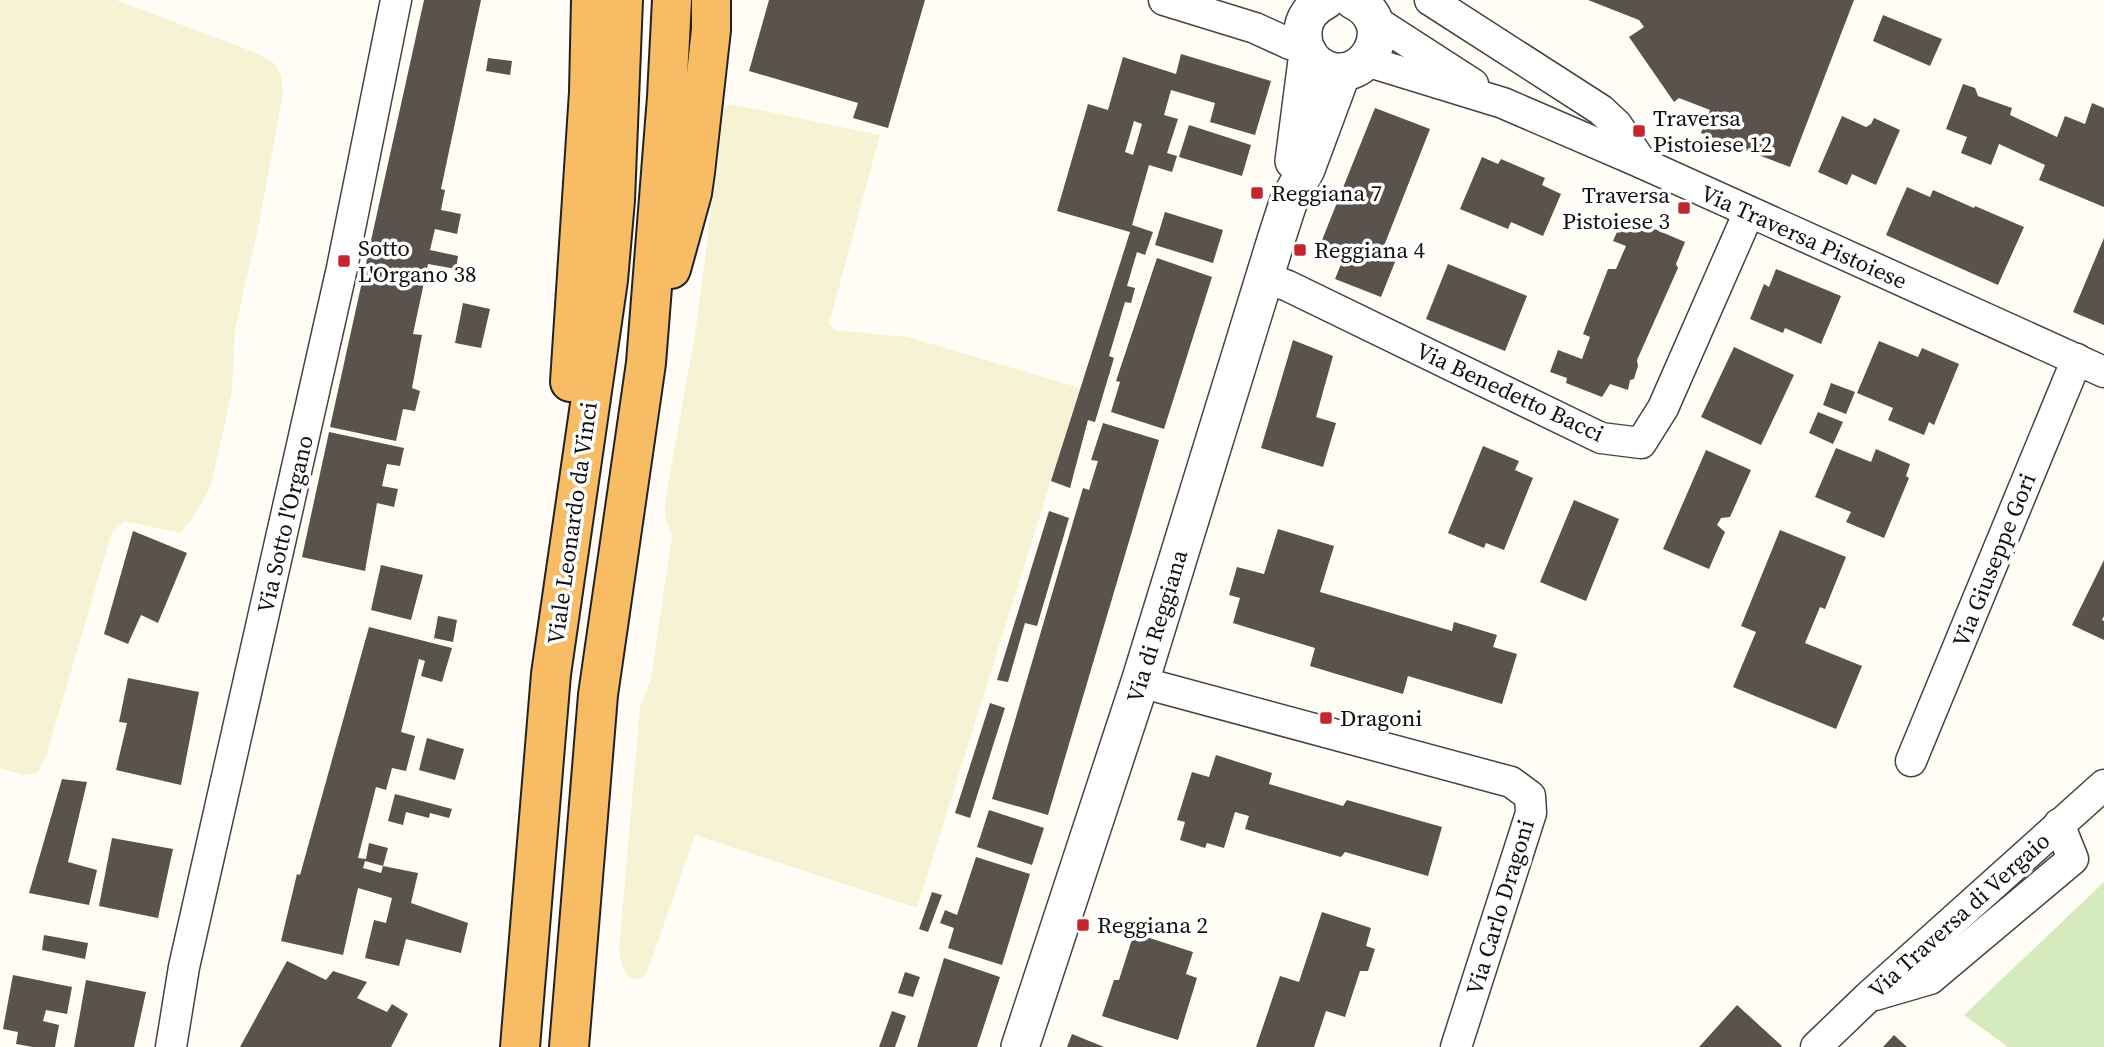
<svg xmlns="http://www.w3.org/2000/svg" width="2104" height="1047" viewBox="0 0 2104 1047" font-family="'Source Serif 4',serif">
	<style>
		.farmland { fill: #f6f3d4 }
		.green { fill: #d5ebbd }
		.building { fill: #5a524d; fill-rule: evenodd }
		.lines { fill: none; stroke-linecap: round; stroke-linejoin: round }
		.minor-casing { stroke: #444; stroke-width: 33 }
		.tertiary-casing { stroke: #444; stroke-width: 40 }
		.trunk-casing { stroke: #222; stroke-width: 42 }
		.minor { stroke: #fff; stroke-width: 30 }
		.tertiary { stroke: #fff; stroke-width: 37 }
		.trunk { stroke: #f7bc64; stroke-width: 38 }
		.poi-dot { fill: #c4262e; stroke: #fff; stroke-width: 2.5 }
		.labels { text-anchor: middle; dominant-baseline: central; stroke-width: 7; stroke-linejoin: round; paint-order: stroke }
		.poi-label { font-size: 23px; fill: #111; stroke: #fff; text-anchor: start }
		.street-label { font-size: 23px; fill: #111; stroke: #fff }
	</style>
	<rect width="100%" height="100%" fill="#fffdf5"/>
	<g class="farmland">
		<polygon points="0,0 116,0 254,52 274,63 281,75 283,94 257,234 235,329 232,392 211,486 193,518 180,533 125,521 112,532 47,753 38,772 23,775 0,768"/>
		<polygon points="730,104 880,135 829,324 834,330 908,337 1080,388 917,908 695,835 647,973 640,979 630,978 622,966 619,950 640,707 651,678 672,536 665,517 665,502 696,328 713,195 718,124 721,110"/>
	</g>
	<polygon class="green" points="2104,882 2104,1047 2008,1047 1964,1015"/>
	<g class="building">
		<polygon points="424,0 481,0 441,189 445,190 441,210 461,214 457,234 435,229 430,250 458,256 456,269 428,264 413,334 422,335 412,388 420,391 415,411 403,409 396,441 330,427"/>
		<polygon points="769,0 925,0 888,128 853,118 858,103 749,71"/>
		<polygon points="1588,0 1854,0 1790,167 1701,133 1710,110 1679,98 1674,102 1629,37 1644,27 1639,20"/>
		<polygon points="1883,15 1942,39 1930,66 1873,41"/>
		<path d="M1181,54L1271,81L1255,135L1210,122L1215,103L1171,90L1164,115L1178,119L1167,153L1177,156L1172,172L1149,165L1132,225L1153,232L1145,255L1137,252L1127,286L1135,288L1131,303L1125,302L1109,356L1114,358L1095,422L1088,420L1070,488L1051,481L1130,232L1057,211L1088,104L1108,110L1123,57L1176,74ZM1134,121L1142,124L1133,155L1125,152Z"/>
		<polygon points="488,58 512,61 510,75 486,71"/>
		<polygon points="1963,84 1975,88 1978,96 2012,108 2010,115 2057,137 2065,116 2085,124 2092,103 2104,108 2104,207 2039,180 2045,165 1999,144 1991,165 1961,153 1967,137 1946,129"/>
		<polygon points="1375,108 1430,129 1382,251 1397,257 1381,297 1335,279 1343,259 1318,250"/>
		<polygon points="1842,116 1866,127 1871,124 1874,118 1900,130 1876,185 1852,174 1847,185 1818,172"/>
		<polygon points="1189,125 1251,145 1242,176 1179,157"/>
		<polygon points="1482,157 1498,164 1501,159 1545,178 1542,185 1561,194 1543,236 1511,222 1508,229 1460,209"/>
		<polygon points="1907,187 1930,197 1933,190 1974,208 1975,206 2024,227 1998,285 1886,235"/>
		<polygon points="1165,212 1223,230 1213,263 1155,245"/>
		<polygon points="1624,216 1685,242 1676,264 1678,268 1637,360 1638,366 1634,379 1630,380 1628,390 1610,384 1602,397 1566,383 1567,378 1550,372 1558,350 1582,359 1590,337 1583,334 1608,269 1616,269 1626,246 1613,241"/>
		<polygon points="2104,238 2104,325 2073,312"/>
		<polygon points="1157,258 1212,277 1164,429 1111,412 1120,382 1116,381"/>
		<polygon points="1448,264 1527,296 1505,351 1426,319"/>
		<polygon points="1776,269 1841,296 1821,344 1785,328 1783,333 1750,319 1764,284 1769,287"/>
		<polygon points="463,303 490,309 481,348 455,343"/>
		<polygon points="1293,340 1333,356 1316,417 1336,423 1323,467 1261,448"/>
		<polygon points="1879,341 1918,357 1922,348 1959,364 1934,425 1929,422 1924,435 1888,420 1893,408 1857,393"/>
		<polygon points="1734,347 1794,375 1761,445 1701,417"/>
		<polygon points="1831,383 1855,392 1846,414 1823,405"/>
		<polygon points="1818,412 1843,422 1833,444 1809,433"/>
		<polygon points="1103,423 1159,440 1048,815 992,799 1083,488 1089,490 1098,461 1091,460"/>
		<polygon points="329,432 404,448 400,466 387,464 382,486 398,489 394,507 377,503 365,571 302,557"/>
		<polygon points="1483,446 1519,461 1515,470 1533,478 1504,550 1486,543 1484,548 1448,533"/>
		<polygon points="1836,448 1871,462 1876,449 1910,464 1906,476 1909,478 1884,538 1846,522 1851,512 1815,497"/>
		<polygon points="1706,450 1751,470 1730,517 1721,518 1717,525 1725,532 1709,569 1663,549"/>
		<polygon points="1574,500 1619,519 1586,601 1540,582"/>
		<polygon points="1049,511 1069,518 1037,626 1025,623 1008,682 997,680"/>
		<polygon points="1278,529 1334,546 1320,592 1452,631 1454,622 1497,635 1493,647 1517,654 1502,704 1408,676 1403,694 1310,666 1315,648 1233,623 1240,598 1229,595 1237,567 1264,574"/>
		<polygon points="1780,530 1846,557 1825,609 1820,607 1805,643 1862,666 1836,729 1733,687 1756,632 1741,626"/>
		<polygon points="133,531 187,553 158,623 141,615 128,644 104,634"/>
		<polygon points="2104,560 2104,616 2102,620 2104,621 2104,640 2072,625"/>
		<polygon points="381,565 423,575 411,620 371,610"/>
		<polygon points="438,616 457,620 453,642 434,638"/>
		<polygon points="369,627 452,648 442,682 421,676 425,661 419,659 401,732 415,736 406,771 392,768 386,790 376,787 358,858 366,859 369,843 388,848 383,866 365,861 363,868 381,873 383,866 418,873 411,903 468,923 461,953 406,939 399,966 365,958 374,920 386,923 392,898 358,888 343,955 281,941 297,874 300,875"/>
		<polygon points="128,678 199,692 181,785 116,770 127,723 119,722"/>
		<polygon points="990,703 1005,708 970,818 955,813"/>
		<polygon points="427,738 464,749 455,780 419,770"/>
		<polygon points="1216,755 1272,773 1269,784 1343,806 1347,800 1442,827 1428,876 1345,852 1341,857 1245,829 1249,816 1235,812 1224,848 1207,843 1205,848 1180,840 1185,822 1177,820 1192,772 1209,777"/>
		<polygon points="62,779 87,782 68,862 97,870 89,905 29,893"/>
		<polygon points="395,794 452,809 449,818 430,813 429,818 406,812 403,825 388,821"/>
		<polygon points="989,810 1044,828 1032,865 977,847"/>
		<polygon points="112,838 173,849 158,918 99,906"/>
		<polygon points="976,857 1030,874 1002,965 948,948 954,928 940,923 945,910 957,915"/>
		<polygon points="932,892 942,895 928,932 919,929"/>
		<polygon points="1322,912 1371,928 1366,946 1375,949 1368,971 1360,971 1345,1017 1326,1011 1314,1047 1256,1047 1280,976 1299,982"/>
		<polygon points="1134,933 1193,952 1186,974 1197,978 1178,1040 1102,1016 1114,980 1119,980"/>
		<polygon points="44,935 88,943 85,959 42,950"/>
		<polygon points="944,958 1000,977 977,1047 917,1047"/>
		<polygon points="287,961 326,980 333,971 367,982 357,998 387,1012 392,1004 408,1014 391,1047 240,1047"/>
		<polygon points="905,972 920,977 913,997 898,993"/>
		<polygon points="13,975 72,987 67,1014 46,1010 43,1021 59,1025 55,1047 33,1047 16,1044 18,1032 3,1029"/>
		<polygon points="86,980 146,992 134,1047 74,1047"/>
		<polygon points="1737,1005 1782,1046 1781,1047 1699,1047"/>
		<polygon points="892,1011 906,1016 895,1047 879,1047"/>
		<polygon points="1072,1034 1104,1047 1067,1047"/>
		<polygon points="1894,1035 1907,1047 1883,1047"/>
	</g>
	<g class="lines">
		<defs>
			<g id="minor">
				<polyline points="1164,0 1255,28 1290,44 1305,47"/>
				<polyline points="1430,0 1601,110 1617,125 1642,163"/>
				<polyline points="1374,20 1473,84"/>
				<polyline points="1366,61 1503,103 1642,163 2104,372"/>
				<polyline points="1264,277 1288,286 1601,438 1641,443 1663,408 1749,212"/>
				<polyline points="1140,682 1511,782 1530,796 1531,813 1456,1047"/>
				<polyline points="1911,761 2077,359"/>
				<polyline points="1875,995 1930,979 2073,859 2059,824"/>
				<polyline points="171,1047 184,967 342,268 396,0"/>
				<polyline points="1816,1047 1868,997 2104,785"/>
			</g>
			<g id="tertiary">
				<path d="M1326,0C1312,7 1302,19 1303,35C1303,46 1308,57 1317,64C1360,96 1405,25 1353,0"/>
				<polyline points="1294,161 1308,53"/>
				<polyline points="1020,1047 1140,682 1276,240 1288,203 1306,169 1342,72"/>
			</g>
			<g id="trunk">
				<polyline points="671,269 692,193 695,172 711,30 711,0"/>
				<polyline points="570,382 589,92 591,0"/>
				<polyline points="520,1047 551,674 608,280 615,200 623,0"/>
				<polyline points="569,1047 598,695 646,363 667,97 672,0"/>
			</g>
		</defs>
		<use href="#minor" class="minor-casing"/>
		<use href="#tertiary" class="tertiary-casing"/>
		<use href="#trunk" class="trunk-casing"/>
		<use href="#minor" class="minor"/>
		<use href="#tertiary" class="tertiary"/>
		<use href="#trunk" class="trunk"/>
	</g>
	<g class="poi-dot">
		<rect x="1632" y="124" width="14" height="14" rx="3.5"/>
		<rect x="1250" y="186" width="14" height="14" rx="3.5"/>
		<rect x="1677" y="201" width="14" height="14" rx="3.5"/>
		<rect x="1293" y="243" width="14" height="14" rx="3.5"/>
		<rect x="337" y="254" width="14" height="14" rx="3.5"/>
		<rect x="1319" y="711" width="14" height="14" rx="3.5"/>
		<rect x="1076" y="918" width="14" height="14" rx="3.5"/>
	</g>
	<g class="labels">
		<g class="poi-label">
			<text x="1653" y="118">Traversa<tspan x="1653" dy="26">Pistoiese 12</tspan></text>
			<text x="1271" y="193">Reggiana 7</text>
			<text x="1670" y="195" text-anchor="end">Traversa<tspan x="1670" dy="26">Pistoiese 3</tspan></text>
			<text x="358" y="248">Sotto<tspan x="358" dy="26">L'Organo 38</tspan></text>
			<text x="1314" y="250">Reggiana 4</text>
			<text x="1340" y="718">Dragoni</text>
			<text x="1097" y="925">Reggiana 2</text>
		</g>
		<g class="street-label">
			<text transform="translate(1804 237) rotate(24)">Via Traversa Pistoiese</text>
			<text transform="translate(1510 392) rotate(25)">Via Benedetto Bacci</text>
			<text transform="translate(572 523) rotate(-82)">Viale Leonardo da Vinci</text>
			<text transform="translate(285 524) rotate(-77)">Via Sotto l'Organo</text>
			<text transform="translate(1994 560) rotate(-68)">Via Giuseppe Gori</text>
			<text transform="translate(1157 626) rotate(-73)">Via di Reggiana</text>
			<text transform="translate(1500 907) rotate(-73)">Via Carlo Dragoni</text>
			<text transform="translate(1959 915) rotate(-42)">Via Traversa di Vergaio</text>
		</g>
	</g>
</svg>
